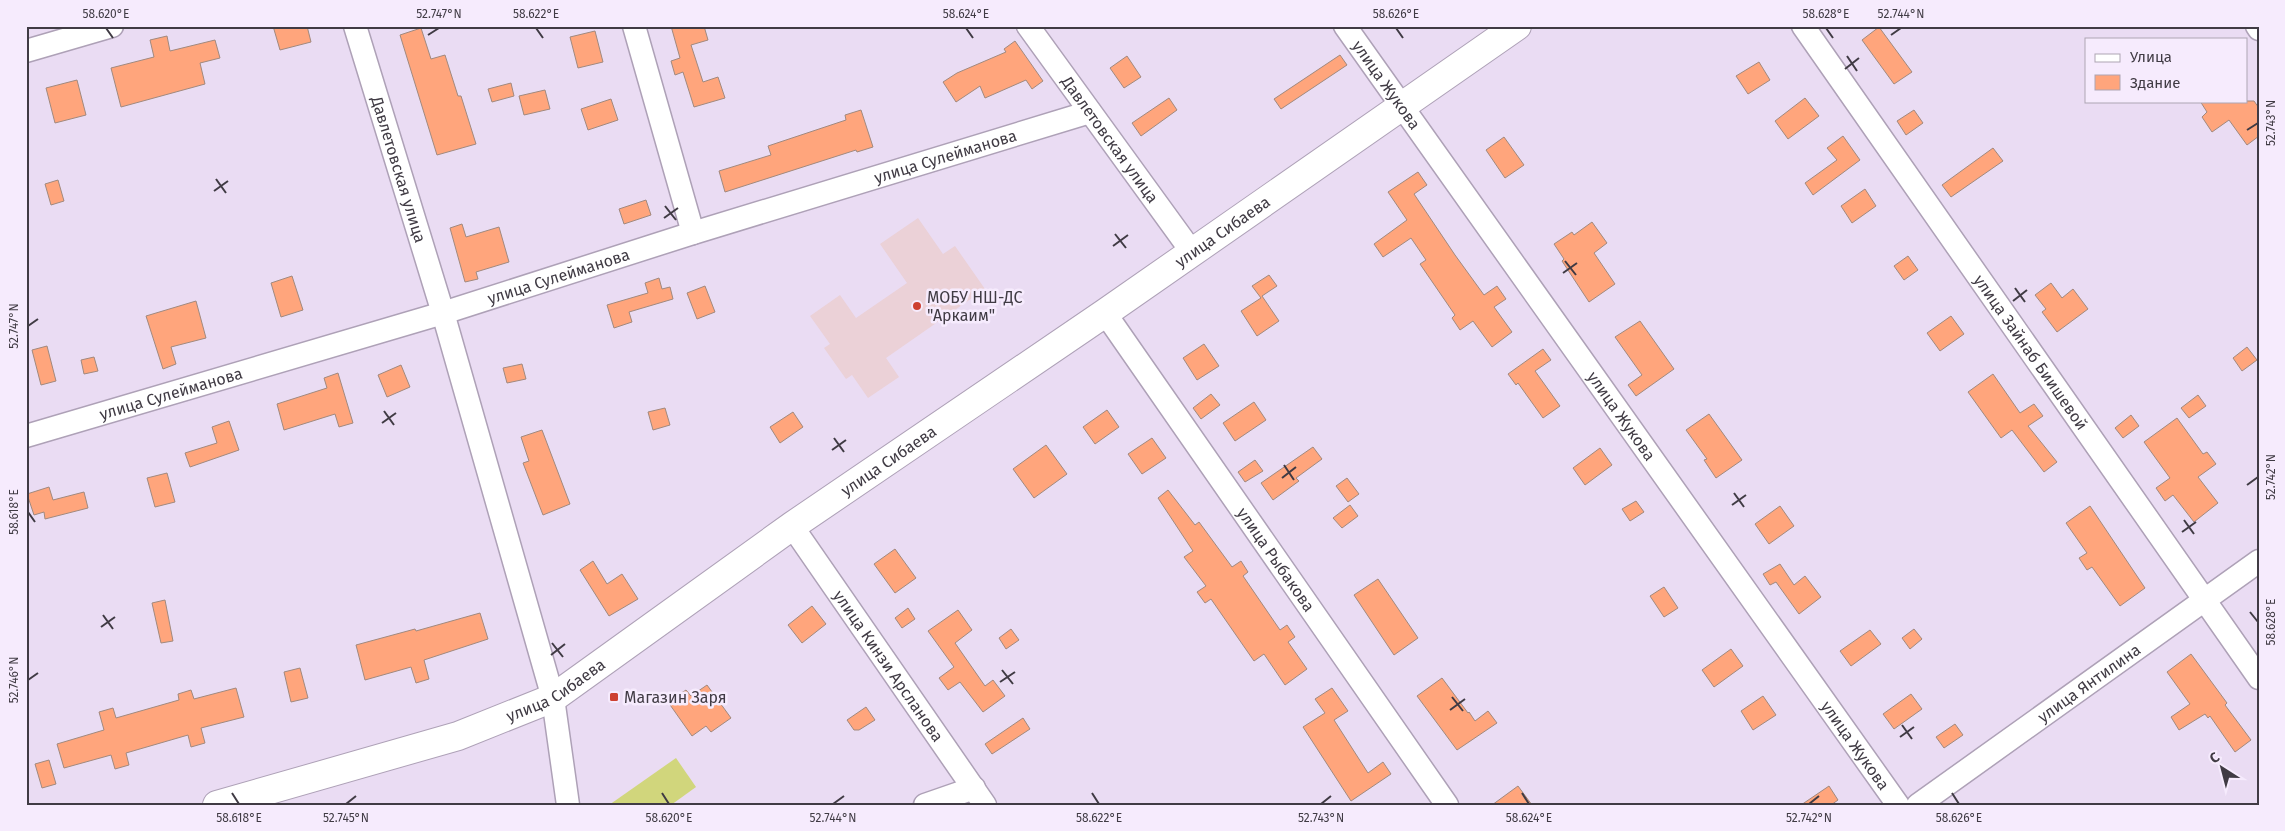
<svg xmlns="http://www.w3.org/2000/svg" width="2285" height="831" viewBox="0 0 2285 831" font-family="'Fira Sans',sans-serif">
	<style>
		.education { fill: #ebd1d7 }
		.green { fill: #d1d67c }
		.building { fill: #ffa57c; stroke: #a1897e }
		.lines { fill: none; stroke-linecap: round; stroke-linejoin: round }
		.minor-casing { stroke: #aea1b7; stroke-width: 25 }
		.major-casing { stroke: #aea1b7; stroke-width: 30 }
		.minor { stroke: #fff; stroke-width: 22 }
		.major { stroke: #fff; stroke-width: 28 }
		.ticks { fill: none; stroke: #403b44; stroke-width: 2 }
		.poi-dot { fill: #cd4031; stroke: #f6ebfd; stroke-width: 2 }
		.labels { text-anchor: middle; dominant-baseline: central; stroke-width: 5; stroke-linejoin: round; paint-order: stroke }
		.street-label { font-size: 16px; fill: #403b44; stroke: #f6ebfd }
		.poi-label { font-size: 16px; fill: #403b44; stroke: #f6ebfd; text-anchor: start }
		.neatline { fill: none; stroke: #403b44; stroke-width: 2 }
		.ticks-label { font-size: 12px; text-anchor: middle; fill: #403b44 }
	</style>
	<rect width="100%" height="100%" fill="#eadcf3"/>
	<polygon class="education" points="918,218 943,254 955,246 985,289 886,358 899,377 868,398 852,375 846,379 824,348 830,344 810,316 840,295 856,318 907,283 880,244"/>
	<polygon class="green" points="676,758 696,787 671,805 609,805"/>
	<g class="building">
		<polygon points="273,26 307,26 311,42 280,50"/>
		<polygon points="671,26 704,26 708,40 691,45 703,82 718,77 725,98 694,107 683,72 675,75 671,61 680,58"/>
		<polygon points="1879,27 1912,72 1894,84 1862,40"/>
		<polygon points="421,28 431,59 445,55 458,96 461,96 476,144 437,155 400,35"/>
		<polygon points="595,31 603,62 578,68 570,37"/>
		<polygon points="167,36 170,51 215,40 220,58 200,63 205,84 121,107 111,68 154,57 150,40"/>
		<polygon points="1015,41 1043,81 1032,89 1026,80 985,98 980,86 956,102 943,82 957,73 1006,52 1004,49"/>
		<polygon points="1340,55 1347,65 1281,109 1274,99"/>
		<polygon points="1127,56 1141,77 1124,88 1110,68"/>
		<polygon points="1759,62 1770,80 1748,94 1736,76"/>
		<polygon points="77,80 86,115 55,123 46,88"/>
		<polygon points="511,83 514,96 492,102 488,89"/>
		<polygon points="545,90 550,109 524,115 519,96"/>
		<polygon points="1169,98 1177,110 1141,136 1132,123"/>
		<polygon points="1805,98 1819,116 1788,139 1775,121"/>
		<polygon points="611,99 618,120 588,130 581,109"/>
		<polygon points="2200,101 2254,101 2259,108 2259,136 2247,145 2229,120 2212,132 2202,117 2207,112"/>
		<polygon points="861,110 873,147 857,152 856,150 725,192 719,171 771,155 768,146 846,120 845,115"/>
		<polygon points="1914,110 1923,123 1906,135 1897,121"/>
		<polygon points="1843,136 1860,160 1813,195 1805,183 1837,160 1827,148"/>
		<polygon points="1504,137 1524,165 1505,178 1486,150"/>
		<polygon points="1993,148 2003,161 1951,197 1942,185"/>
		<polygon points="1418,172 1427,185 1414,194 1455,255 1484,295 1497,286 1506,299 1494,307 1512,332 1492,347 1473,321 1460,330 1452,318 1455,315 1420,264 1426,260 1411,238 1383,257 1374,244 1407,220 1388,192"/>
		<polygon points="58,180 64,201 51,205 45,184"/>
		<polygon points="1865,189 1876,206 1852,223 1841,206"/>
		<polygon points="646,200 651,215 624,224 619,209"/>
		<polygon points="1592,222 1607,243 1594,253 1615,284 1589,302 1562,261 1564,259 1554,244 1572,232 1574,235"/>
		<polygon points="462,224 466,237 499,227 509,262 476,272 478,279 465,282 450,228"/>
		<polygon points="1908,256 1918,270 1904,280 1894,266"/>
		<polygon points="1269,275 1277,286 1262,296 1279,321 1257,336 1241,311 1261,298 1252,286"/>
		<polygon points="292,276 303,310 281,317 271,283"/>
		<polygon points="659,278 662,289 670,287 673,299 629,312 632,322 614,328 607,305 648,293 645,283"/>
		<polygon points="2051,283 2062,298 2073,289 2088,309 2057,332 2042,312 2046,309 2035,295"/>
		<polygon points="705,286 715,312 697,319 687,293"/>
		<polygon points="196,301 206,338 171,347 176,364 163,369 146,316"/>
		<polygon points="1951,316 1964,334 1940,351 1927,333"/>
		<polygon points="1640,321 1674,369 1636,396 1628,385 1642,375 1615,337"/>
		<polygon points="1204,344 1219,366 1197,380 1183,358"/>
		<polygon points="47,346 56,381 41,385 32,350"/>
		<polygon points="2247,347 2257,360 2242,371 2233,358"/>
		<polygon points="1543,349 1551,360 1535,371 1560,406 1543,418 1518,383 1516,385 1508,374"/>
		<polygon points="94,357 98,371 84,374 81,360"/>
		<polygon points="522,364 526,379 507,383 503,368"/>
		<polygon points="401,365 410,387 387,397 378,375"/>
		<polygon points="338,373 353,423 339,427 335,414 284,430 277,404 327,388 324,378"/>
		<polygon points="1993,374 2020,413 2034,404 2043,416 2028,426 2057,462 2044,472 2012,430 2001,438 1968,392"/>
		<polygon points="1211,394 1220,405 1201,419 1193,408"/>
		<polygon points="2198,395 2206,406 2189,418 2181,408"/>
		<polygon points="1254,402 1266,420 1235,441 1223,423"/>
		<polygon points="665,408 670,425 653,430 648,412"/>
		<polygon points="1107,410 1119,427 1095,444 1083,427"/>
		<polygon points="793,412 803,427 780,443 770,427"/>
		<polygon points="1709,414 1742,460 1716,478 1704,460 1707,459 1686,430"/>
		<polygon points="2131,415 2139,426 2123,438 2115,428"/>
		<polygon points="2177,418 2203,454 2207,452 2216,464 2198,477 2218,503 2194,522 2173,495 2165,501 2156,488 2170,478 2144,442"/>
		<polygon points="229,421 239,450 190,467 185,453 217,443 212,427"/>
		<polygon points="542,430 570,504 543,515 523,463 529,461 521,437"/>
		<polygon points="1152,438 1166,458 1142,474 1128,454"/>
		<polygon points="1046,445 1067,474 1034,498 1013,469"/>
		<polygon points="1313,447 1322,459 1296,478 1299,481 1273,500 1261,483"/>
		<polygon points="1600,448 1612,465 1585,485 1573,468"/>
		<polygon points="1255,460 1263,471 1245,482 1238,472"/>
		<polygon points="167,473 175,502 155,507 147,478"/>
		<polygon points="1347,478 1359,494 1348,502 1336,486"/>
		<polygon points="49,487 53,500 84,492 88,508 45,519 44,512 34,515 27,494"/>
		<polygon points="1168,490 1195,525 1199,522 1232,567 1241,561 1248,572 1243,576 1280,630 1287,625 1295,637 1288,642 1307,669 1285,685 1264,654 1254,661 1211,599 1205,603 1197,592 1206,586 1184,557 1193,551 1158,498"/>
		<polygon points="1636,501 1644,512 1630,521 1622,509"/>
		<polygon points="1350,505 1358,516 1342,528 1333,518"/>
		<polygon points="1780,506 1794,526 1769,544 1755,524"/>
		<polygon points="2090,506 2145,588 2120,606 2092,567 2087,570 2079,558 2087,553 2066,523"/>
		<polygon points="895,549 916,578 895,593 874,564"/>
		<polygon points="593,561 607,584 622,574 638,599 609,616 580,570"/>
		<polygon points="1780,564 1794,585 1805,576 1821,597 1799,614 1776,582 1770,585 1763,574"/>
		<polygon points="1378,579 1418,638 1394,655 1354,595"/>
		<polygon points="1664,587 1678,608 1664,617 1650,596"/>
		<polygon points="165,600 173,641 161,643 152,603"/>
		<polygon points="812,606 826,624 802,643 788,625"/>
		<polygon points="908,608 915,619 902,628 895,618"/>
		<polygon points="958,610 972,630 955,643 985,686 993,680 1005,696 983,712 960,682 948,690 939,678 954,667 928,631"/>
		<polygon points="480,613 488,639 424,660 429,679 416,683 411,667 365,680 356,645 415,629 416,631"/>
		<polygon points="1011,629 1019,640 1006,649 999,638"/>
		<polygon points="1914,629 1922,639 1910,649 1902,638"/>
		<polygon points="1870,630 1881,644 1851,666 1840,651"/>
		<polygon points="1731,649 1743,666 1714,687 1702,670"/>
		<polygon points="2191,654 2227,703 2225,705 2251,740 2235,752 2210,716 2208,718 2205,714 2179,730 2171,717 2190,704 2167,672"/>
		<polygon points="300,668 308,698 291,702 284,672"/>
		<polygon points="1442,678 1468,713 1469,712 1475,721 1488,711 1497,723 1457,750 1417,696"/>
		<polygon points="707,685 731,718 711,732 706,726 692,736 668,702 686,690 691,696"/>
		<polygon points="236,688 244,717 201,728 205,743 191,747 188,735 126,753 129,765 115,769 111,755 64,768 57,744 104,730 99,712 113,708 116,718 179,700 178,694 191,690 194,699"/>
		<polygon points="1332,688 1348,711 1334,720 1368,773 1383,762 1391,774 1351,801 1303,727 1325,713 1315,699"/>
		<polygon points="1911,694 1922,709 1894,729 1883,714"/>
		<polygon points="1763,696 1776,715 1753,730 1741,711"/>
		<polygon points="866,707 875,720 859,730 854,730 847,720"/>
		<polygon points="1023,718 1030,729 992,754 985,744"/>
		<polygon points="1955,724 1963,735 1944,748 1936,737"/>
		<polygon points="49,760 56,784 42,788 35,764"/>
		<polygon points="1518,786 1532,805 1492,805"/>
		<polygon points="1829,786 1838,800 1831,805 1801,805"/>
	</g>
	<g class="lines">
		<defs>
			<g id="minor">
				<path id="s1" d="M355,26L443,313L553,698L568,805"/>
				<polyline points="634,26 693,233"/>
				<path id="s2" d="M1028,26L1192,252"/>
				<path id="s3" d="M1345,26L1898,805"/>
				<path id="s4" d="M1803,26L2259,678"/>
				<polyline points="2257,26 2259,29"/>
				<polyline points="26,51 112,26"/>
				<path id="s5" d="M1105,313L1447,805"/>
				<path id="s6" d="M26,436L443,313L693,233L1090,112"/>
				<path id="s7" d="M792,526L985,805"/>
				<polyline points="925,805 974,788"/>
				<path id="s8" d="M1918,805L2259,561"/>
			</g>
			<g id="major">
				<path id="s9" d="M217,805L458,736L553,698L792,526L1105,313L1517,26"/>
			</g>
		</defs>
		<use href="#minor" class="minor-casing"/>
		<use href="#major" class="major-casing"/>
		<use href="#minor" class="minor"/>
		<use href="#major" class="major"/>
	</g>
	<path class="ticks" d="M106,28L113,38M536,28L543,38M966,28L973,38M1396,28L1403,38M1826,28L1833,38M428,35L439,28M1891,35L1901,28M1847,56L1857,71M1845,69L1859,58M2247,130L2258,123M216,179L226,193M214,191L228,181M665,206L676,220M664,218L678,208M1115,234L1126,248M1113,246L1128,235M1565,261L1576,275M1563,273L1577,263M2015,288L2025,302M2013,301L2027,290M28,326L38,319M384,411L394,425M382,423L396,413M834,438L844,452M832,450L846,440M1284,465L1294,480M1282,478L1296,467M2247,485L2258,477M1734,493L1744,507M1732,505L1746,495M28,512L35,522M2184,520L2194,534M2182,532L2196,522M2250,612L2258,622M103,615L113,629M101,627L115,617M552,643L563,657M551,655L565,644M1002,670L1013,684M28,680L38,673M1000,682L1015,672M1452,697L1463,711M1450,710L1465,699M1902,725L1912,739M1900,737L1914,727M232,793L239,804M662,793L669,804M1092,793L1099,804M1522,793L1529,804M1952,793L1959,804M346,804L356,796M833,804L844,796M1321,804L1331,796M1809,804L1819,796"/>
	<g class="poi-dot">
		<circle cx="917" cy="306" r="5"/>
		<rect x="609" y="692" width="10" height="10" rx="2.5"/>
	</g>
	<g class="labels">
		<g class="street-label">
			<text stroke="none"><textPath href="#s3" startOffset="72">улица Жукова</textPath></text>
			<text stroke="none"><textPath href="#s2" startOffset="140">Давлетовская улица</textPath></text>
			<text stroke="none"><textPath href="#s6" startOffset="961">улица Сулейманова</textPath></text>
			<text stroke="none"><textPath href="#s1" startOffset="150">Давлетовская улица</textPath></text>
			<text stroke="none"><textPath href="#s9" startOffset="1169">улица Сибаева</textPath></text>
			<text stroke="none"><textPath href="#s6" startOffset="556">улица Сулейманова</textPath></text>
			<text stroke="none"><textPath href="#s4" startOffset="398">улица Зайнаб Биишевой</textPath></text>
			<text stroke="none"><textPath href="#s6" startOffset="151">улица Сулейманова</textPath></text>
			<text stroke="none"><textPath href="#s3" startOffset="478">улица Жукова</textPath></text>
			<text stroke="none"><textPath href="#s9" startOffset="764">улица Сибаева</textPath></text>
			<text stroke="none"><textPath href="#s5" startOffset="300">улица Рыбакова</textPath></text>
			<text stroke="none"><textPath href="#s7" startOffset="170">улица Кинзи Арсланова</textPath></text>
			<text stroke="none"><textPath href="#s8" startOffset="210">улица Янтилина</textPath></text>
			<text stroke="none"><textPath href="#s9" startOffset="359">улица Сибаева</textPath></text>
			<text stroke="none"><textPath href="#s3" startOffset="882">улица Жукова</textPath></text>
		</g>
		<g class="poi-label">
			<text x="927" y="297">МОБУ НШ-ДС<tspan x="927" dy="18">"Аркаим"</tspan></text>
			<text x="624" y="697">Магазин Заря</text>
		</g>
	</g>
	<rect width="2285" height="831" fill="none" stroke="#f6ebfd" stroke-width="55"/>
	<rect x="2085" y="38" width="162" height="65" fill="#f6ebfd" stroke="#ada5b3"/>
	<rect x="2095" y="54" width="25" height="8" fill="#ffffff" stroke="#ada5b3"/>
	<text x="2130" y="62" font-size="15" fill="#403b44">Улица</text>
	<rect x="2095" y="75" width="25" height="15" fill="#ffa57c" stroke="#ada5b3"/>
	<text x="2130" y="88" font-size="15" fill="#403b44">Здание</text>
	<g transform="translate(2222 768) rotate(324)" stroke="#f6ebfd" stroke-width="4" paint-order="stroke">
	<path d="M0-4L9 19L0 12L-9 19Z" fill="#403b44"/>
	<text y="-8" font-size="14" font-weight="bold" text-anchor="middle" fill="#403b44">С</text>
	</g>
	<rect x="28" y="28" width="2230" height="776" class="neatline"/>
	<g class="ticks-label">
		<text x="106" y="18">58.620°E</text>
		<text x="439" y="18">52.747°N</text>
		<text x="536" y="18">58.622°E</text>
		<text x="966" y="18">58.624°E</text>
		<text x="1396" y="18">58.626°E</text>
		<text x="1826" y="18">58.628°E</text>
		<text x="1901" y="18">52.744°N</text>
		<text transform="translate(2271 123) rotate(-90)" y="4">52.743°N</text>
		<text transform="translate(14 326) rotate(-90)" y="4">52.747°N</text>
		<text transform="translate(2271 477) rotate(-90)" y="4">52.742°N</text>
		<text transform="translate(14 512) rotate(-90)" y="4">58.618°E</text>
		<text transform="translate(2271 622) rotate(-90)" y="4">58.628°E</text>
		<text transform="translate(14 680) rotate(-90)" y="4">52.746°N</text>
		<text x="239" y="822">58.618°E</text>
		<text x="346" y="822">52.745°N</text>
		<text x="669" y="822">58.620°E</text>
		<text x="833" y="822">52.744°N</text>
		<text x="1099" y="822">58.622°E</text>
		<text x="1321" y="822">52.743°N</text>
		<text x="1529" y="822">58.624°E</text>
		<text x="1809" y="822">52.742°N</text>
		<text x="1959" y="822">58.626°E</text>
	</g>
</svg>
